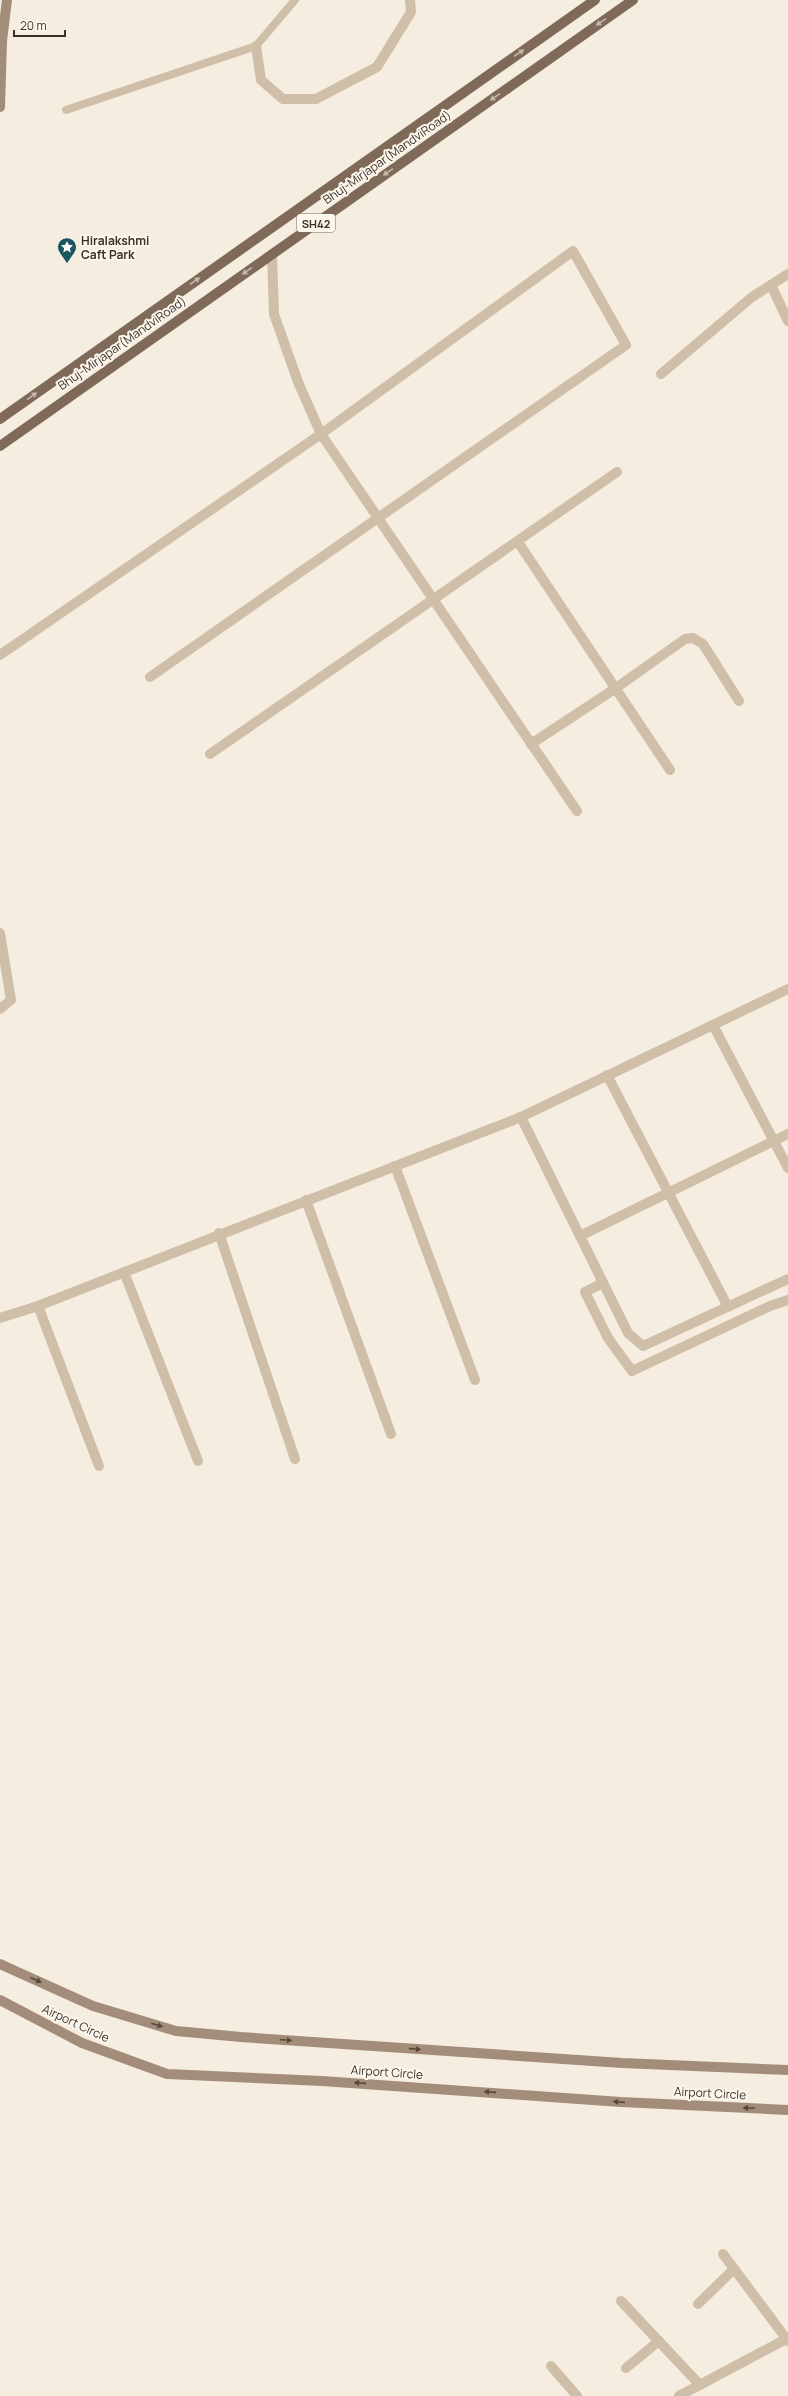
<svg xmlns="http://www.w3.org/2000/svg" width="788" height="2396" viewBox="0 0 788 2396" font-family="Manrope,sans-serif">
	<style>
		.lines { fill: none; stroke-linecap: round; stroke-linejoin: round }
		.service { stroke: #cfbfa9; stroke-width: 8 }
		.minor { stroke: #cfbfa9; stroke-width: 10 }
		.secondary { stroke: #a38d7a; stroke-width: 10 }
		.primary { stroke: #7f6a59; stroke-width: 10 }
		.oneway { fill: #c4b7aa }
		.oneway2 { fill: #56483d }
		.labels { text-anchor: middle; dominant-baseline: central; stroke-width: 4; stroke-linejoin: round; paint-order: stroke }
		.shield { fill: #fcf6ec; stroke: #766c64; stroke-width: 1 }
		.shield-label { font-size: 11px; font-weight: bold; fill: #3c3129 }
		.street-label { font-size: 12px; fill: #3c3129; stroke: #fcf6ec }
		.poi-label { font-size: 12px; font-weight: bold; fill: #3c3129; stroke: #fcf6ec; text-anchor: start }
	</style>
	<rect width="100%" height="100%" fill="#f5eddf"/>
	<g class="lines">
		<polyline class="service" points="66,110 256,46 295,0"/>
		<g class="minor">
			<polyline points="256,46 261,80 283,99 316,99 377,67 411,12 410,0"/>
			<polyline points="272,254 274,314 298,382 321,434 577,811"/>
			<polyline points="771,285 788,321"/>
			<polyline points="661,374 752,297 788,274"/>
			<polyline points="518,542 670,770"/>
			<polyline points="0,655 321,434 573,251 626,345 150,677"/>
			<polyline points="531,744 616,688 685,639 693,638 703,644 739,701"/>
			<polyline points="210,754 617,472"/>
			<polyline points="0,933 11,1000 0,1009"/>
			<polyline points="713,1025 788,1168"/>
			<polyline points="607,1075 728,1307"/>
			<polyline points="521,1117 628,1333 643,1346 788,1279"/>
			<polyline points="395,1166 475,1380"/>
			<polyline points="306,1200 391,1434"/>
			<polyline points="219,1233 295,1459"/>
			<polyline points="580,1236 788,1134"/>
			<polyline points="124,1272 198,1461"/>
			<polyline points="603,1283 585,1292 608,1338 632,1371 770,1306 788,1300"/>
			<polyline points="38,1306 99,1466"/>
			<polyline points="0,1318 38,1306 521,1117 788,989"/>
			<polyline points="723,2254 788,2341"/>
			<polyline points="621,2301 700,2385"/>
			<polyline points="698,2304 734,2269"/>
			<polyline points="551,2366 577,2396"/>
			<polyline points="626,2368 659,2341"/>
			<polyline points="679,2396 788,2338"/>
		</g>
		<g class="secondary">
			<polyline points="0,107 2,41 7,0"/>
			<polyline points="0,1964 93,2006 176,2031 241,2037 622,2063 788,2070"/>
			<polyline points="0,2000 82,2043 167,2074 322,2081 621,2102 788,2110"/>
		</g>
		<g class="primary">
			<polyline points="0,419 595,0"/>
			<polyline points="0,446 633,0"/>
		</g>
	</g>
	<defs><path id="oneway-solid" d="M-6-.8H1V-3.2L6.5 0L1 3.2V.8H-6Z"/></defs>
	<g class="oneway">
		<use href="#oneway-solid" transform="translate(601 22) rotate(145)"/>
		<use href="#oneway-solid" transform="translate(519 53) rotate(-35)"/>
		<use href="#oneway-solid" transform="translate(495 97) rotate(145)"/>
		<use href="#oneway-solid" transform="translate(388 172) rotate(145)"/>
		<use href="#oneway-solid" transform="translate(247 271) rotate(145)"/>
		<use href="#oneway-solid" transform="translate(195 281) rotate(-35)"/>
		<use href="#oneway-solid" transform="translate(32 396) rotate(-36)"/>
	</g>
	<g class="oneway2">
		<use href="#oneway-solid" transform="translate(36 1980) rotate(24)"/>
		<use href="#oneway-solid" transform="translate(157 2025) rotate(17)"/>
		<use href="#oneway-solid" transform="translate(286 2040) rotate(4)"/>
		<use href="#oneway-solid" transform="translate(415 2049) rotate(4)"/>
		<use href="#oneway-solid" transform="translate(360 2083) rotate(-176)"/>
		<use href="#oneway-solid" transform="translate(490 2092) rotate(-176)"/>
		<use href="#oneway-solid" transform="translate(619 2102) rotate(-176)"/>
		<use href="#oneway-solid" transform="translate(749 2108) rotate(-177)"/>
	</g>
	<defs>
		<symbol id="sight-pin" viewBox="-11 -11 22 30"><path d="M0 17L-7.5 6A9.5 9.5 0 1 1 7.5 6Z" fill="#1a5562" stroke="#fcf6ec"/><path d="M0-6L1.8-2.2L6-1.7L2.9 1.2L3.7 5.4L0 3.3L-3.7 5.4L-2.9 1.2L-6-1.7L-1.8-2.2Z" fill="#fff"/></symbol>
	</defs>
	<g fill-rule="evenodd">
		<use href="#sight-pin" x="56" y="236" width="22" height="30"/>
	</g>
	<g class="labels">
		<rect class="shield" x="297" y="214" width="38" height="18" rx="3"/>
		<g class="shield-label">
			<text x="316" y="223">SH42</text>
		</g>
		<g class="street-label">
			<text transform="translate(387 157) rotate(-35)">Bhuj-Mirjapar(MandviRoad)</text>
			<text transform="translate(122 343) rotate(-35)">Bhuj-Mirjapar(MandviRoad)</text>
			<text transform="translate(76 2023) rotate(25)">Airport Circle</text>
			<text transform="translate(387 2072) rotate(4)">Airport Circle</text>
			<text transform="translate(710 2093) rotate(3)">Airport Circle</text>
		</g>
		<g class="poi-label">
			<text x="81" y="240">Hiralakshmi<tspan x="81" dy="14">Caft Park</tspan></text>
		</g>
	</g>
	<path d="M14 30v6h51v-6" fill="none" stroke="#3c3129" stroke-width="2"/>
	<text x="20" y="30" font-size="12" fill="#3c3129" stroke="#fcf6ec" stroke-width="3" paint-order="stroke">20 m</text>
</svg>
